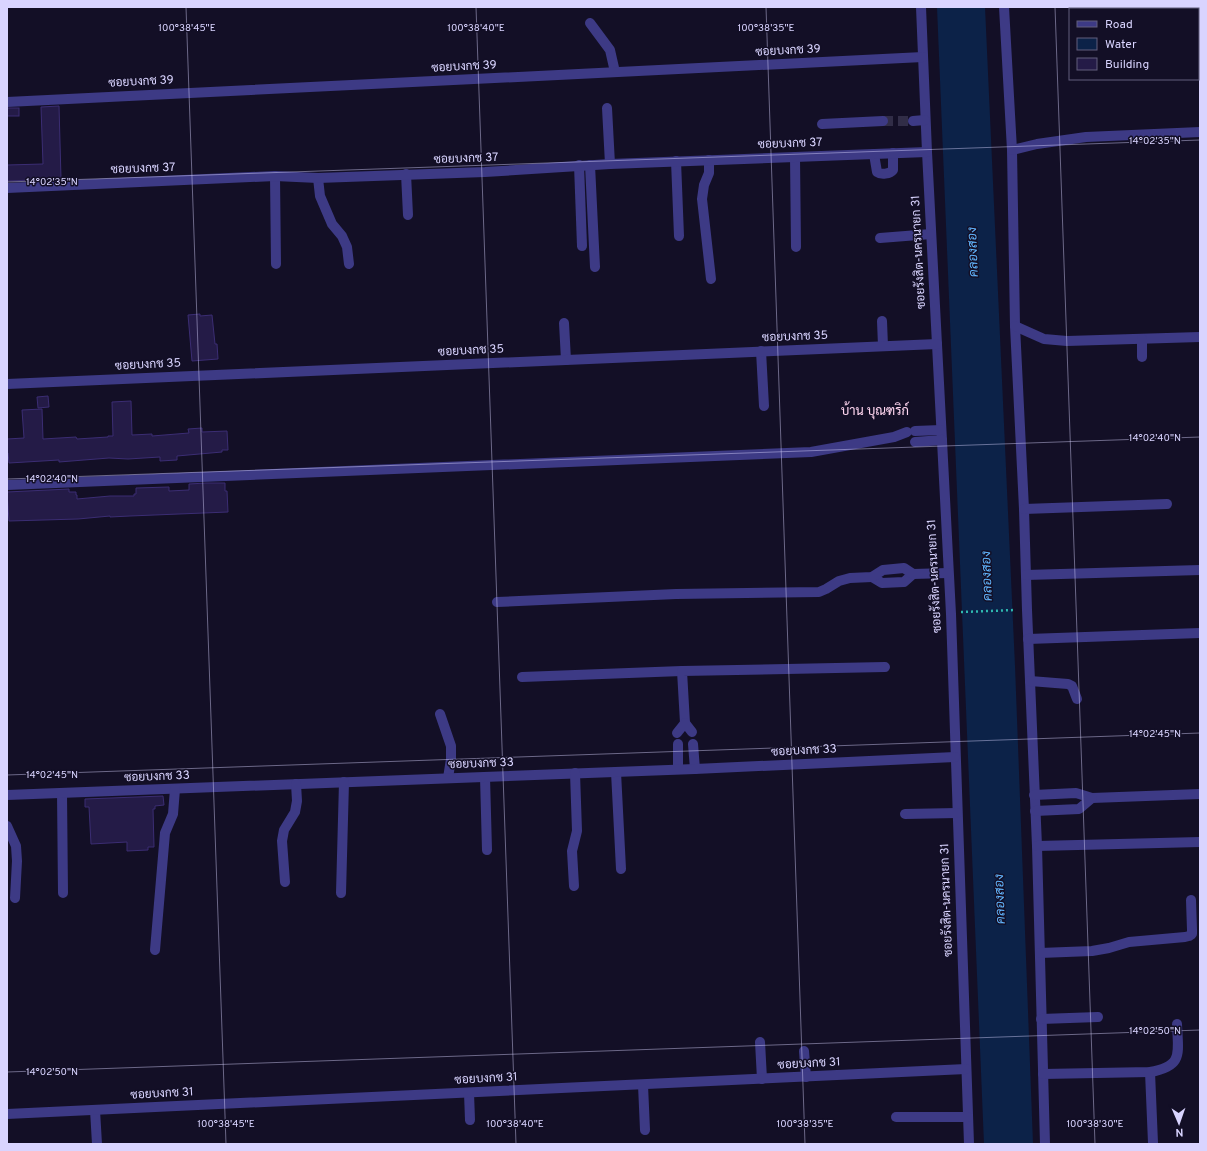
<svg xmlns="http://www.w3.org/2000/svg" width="1207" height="1151" viewBox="0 0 1207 1151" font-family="Overpass,Sarabun,sans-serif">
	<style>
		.water { fill: #0c2248 }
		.building { fill: #241b47; stroke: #3b2d73 }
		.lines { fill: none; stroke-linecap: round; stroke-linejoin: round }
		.minor-tunnel { stroke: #312d47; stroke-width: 10; stroke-dasharray: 10 5; stroke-linecap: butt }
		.path { stroke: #2fb8b0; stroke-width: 2.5; stroke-dasharray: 2 3; stroke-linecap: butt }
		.minor { stroke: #3d3a85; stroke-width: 10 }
		.ticks { fill: none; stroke: #d9d4ff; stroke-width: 1; stroke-opacity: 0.45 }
		.labels { text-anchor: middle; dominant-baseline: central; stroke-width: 3; stroke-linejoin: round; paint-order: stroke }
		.street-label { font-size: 12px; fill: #d9d4ff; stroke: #130f26 }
		.water-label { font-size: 13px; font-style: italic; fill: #62b6ff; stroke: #130f26 }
		.neighbourhood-label { font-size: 13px; fill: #ffd6f0; stroke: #130f26 }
		.ticks-label { font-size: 10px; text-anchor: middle; fill: #d9d4ff; stroke: #130f26; stroke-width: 3; stroke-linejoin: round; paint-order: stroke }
	</style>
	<rect width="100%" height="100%" fill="#130f26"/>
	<polygon class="water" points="937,7 985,7 1015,666 1033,1144 984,1144"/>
	<g class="building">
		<polygon points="59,106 61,179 7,181 7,165 43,164 41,107"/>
		<rect x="7" y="108" width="12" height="8"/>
		<polygon points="200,314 200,316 212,315 215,344 217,344 218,359 192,361 188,315"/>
		<polygon points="48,396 49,407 38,408 37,397"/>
		<polygon points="131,401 132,435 152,434 152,436 189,433 188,429 202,428 202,432 227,431 228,450 222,450 222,452 177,456 177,460 160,461 160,457 128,459 109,458 59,462 59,460 9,463 8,453 7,453 7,439 24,438 22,410 42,409 43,439 76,437 77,439 108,437 108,436 113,436 112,402"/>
		<polygon points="206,483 225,483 225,491 227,491 228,512 130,516 110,517 110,516 78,519 9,521 7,492 69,489 69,492 76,492 76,495 77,495 77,499 110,496 134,496 134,494 136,494 136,488 169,487 169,491 189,490 189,484"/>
		<polygon points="163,796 164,805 155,806 155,809 153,809 154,847 148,847 148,850 127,851 127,842 91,844 89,807 85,807 85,799"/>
	</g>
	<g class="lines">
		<polyline class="minor-tunnel" points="883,121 913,121"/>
		<polyline class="path" points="961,612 1016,610"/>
		<g class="minor">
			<polyline points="921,7 927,152 951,614 969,1144"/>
			<polyline points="1004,7 1012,150 1015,326 1024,509 1027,610 1037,846 1045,1144"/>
			<polyline points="590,23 610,50 615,72"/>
			<polyline points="7,102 923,57"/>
			<polyline points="607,108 610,164"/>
			<polyline points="913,121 925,120"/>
			<polyline points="822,124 883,121"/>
			<polyline points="1012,150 1037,144 1086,137 1200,132"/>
			<path d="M874,154L877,172C881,175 890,174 893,170V153"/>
			<polyline points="795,157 796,247"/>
			<polyline points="709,160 709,173 704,185 702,199 711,279"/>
			<polyline points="676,161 679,236"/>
			<polyline points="579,165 582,246"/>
			<polyline points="590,165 595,267"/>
			<polyline points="406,174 408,215"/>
			<polyline points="275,176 276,264"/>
			<polyline points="318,178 320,196 332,224 342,236 347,247 349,264"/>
			<polyline points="7,188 275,176 318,178 485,172 610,164 927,152"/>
			<polyline points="880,238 931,234"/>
			<polyline points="882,321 883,346"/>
			<polyline points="564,323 566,360"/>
			<polyline points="1015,326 1044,339 1067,341 1200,337"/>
			<polyline points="1142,339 1142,357"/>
			<polyline points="761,351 764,406"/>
			<polyline points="7,384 937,344"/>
			<polyline points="915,431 941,430"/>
			<polyline points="915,442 942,440"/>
			<polyline points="7,485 811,452 894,437 907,432"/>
			<polyline points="1024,509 1167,504"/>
			<polyline points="1026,575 1200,570"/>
			<polyline points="872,577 882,583 904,582 913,574"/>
			<polyline points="497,602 676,594 819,592 826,589 839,581 850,578 872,577 883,570 904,568 913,574 948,573"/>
			<polyline points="1028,639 1200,633"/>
			<polyline points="522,677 682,671"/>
			<polyline points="1030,681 1068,684 1072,686 1077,699"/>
			<polyline points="440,714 451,746 451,759 448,778"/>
			<polyline points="685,723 682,671 885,667"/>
			<polyline points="677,733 685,723 692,732"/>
			<polyline points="678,744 678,769"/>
			<polyline points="693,744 695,769"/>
			<polyline points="616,772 621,869"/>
			<polyline points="485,777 487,850"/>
			<polyline points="62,793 63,893"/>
			<polyline points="7,795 695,769 955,757"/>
			<polyline points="1034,795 1076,793 1092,798 1200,794"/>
			<polyline points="1035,811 1079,809 1092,798"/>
			<polyline points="905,814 957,813"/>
			<polyline points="7,826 16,846 17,861 15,898"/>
			<polyline points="1037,846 1200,842"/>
			<polyline points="285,882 282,841 284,830 295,812 297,801 296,784"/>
			<polyline points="574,886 572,851 577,831 575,773"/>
			<polyline points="341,893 344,782"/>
			<polyline points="155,950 165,833 173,814 175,789"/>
			<polyline points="1040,953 1092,951 1109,948 1129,942 1185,937 1189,936 1192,934 1192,930 1191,900"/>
			<polyline points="1041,1019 1098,1017"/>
			<polyline points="760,1042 762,1079"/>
			<polyline points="804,1051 806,1077"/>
			<polyline points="1150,1072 1153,1143"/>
			<path d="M1043,1074L1150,1072C1184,1066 1178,1053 1177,1024"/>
			<polyline points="643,1085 645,1130"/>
			<polyline points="469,1093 470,1120"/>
			<polyline points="95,1110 97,1144"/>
			<polyline points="7,1114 966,1069"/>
			<polyline points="896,1117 968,1117"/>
		</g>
	</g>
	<path class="ticks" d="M186,7L226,1144M476,7L516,1144M766,7L805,1144M1055,7L1095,1144M7,182L1200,140M7,479L1200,437M7,775L1200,733M7,1072L1200,1030"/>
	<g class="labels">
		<g class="street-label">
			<text transform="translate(788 51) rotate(-3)">ซอยบงกช 39</text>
			<text transform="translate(464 67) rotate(-3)">ซอยบงกช 39</text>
			<text transform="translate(141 82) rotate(-3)">ซอยบงกช 39</text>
			<text transform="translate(790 144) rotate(-2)">ซอยบงกช 37</text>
			<text transform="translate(466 159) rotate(-2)">ซอยบงกช 37</text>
			<text transform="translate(143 169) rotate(-2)">ซอยบงกช 37</text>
			<text transform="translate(919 252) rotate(-93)">ซอยรังสิต-นครนายก 31</text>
			<text transform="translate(795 337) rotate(-2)">ซอยบงกช 35</text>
			<text transform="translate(471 351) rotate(-3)">ซอยบงกช 35</text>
			<text transform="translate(148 365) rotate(-3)">ซอยบงกช 35</text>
			<text transform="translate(935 576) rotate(-93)">ซอยรังสิต-นครนายก 31</text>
			<text transform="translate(804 751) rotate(-3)">ซอยบงกช 33</text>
			<text transform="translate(481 764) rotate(-2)">ซอยบงกช 33</text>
			<text transform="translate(157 777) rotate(-2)">ซอยบงกช 33</text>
			<text transform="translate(947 900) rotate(-92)">ซอยรังสิต-นครนายก 31</text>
			<text transform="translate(809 1064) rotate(-3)">ซอยบงกช 31</text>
			<text transform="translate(486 1079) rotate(-3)">ซอยบงกช 31</text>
			<text transform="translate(162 1094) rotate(-3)">ซอยบงกช 31</text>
		</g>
		<g class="water-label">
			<text transform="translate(974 252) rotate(-92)">คลองสอง</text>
			<text transform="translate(988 576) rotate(-92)">คลองสอง</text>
			<text transform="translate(1001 899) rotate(-92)">คลองสอง</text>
		</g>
		<g class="neighbourhood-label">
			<text x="875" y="412">บ้าน บุณฑริก์</text>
		</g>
	</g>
	<g class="ticks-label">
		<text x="187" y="31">100°38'45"E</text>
		<text x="476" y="31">100°38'40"E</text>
		<text x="766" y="31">100°38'35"E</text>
		<text x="1155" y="144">14°02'35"N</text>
		<text x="52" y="185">14°02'35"N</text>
		<text x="1155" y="441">14°02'40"N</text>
		<text x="52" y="482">14°02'40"N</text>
		<text x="1155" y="737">14°02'45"N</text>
		<text x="52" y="778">14°02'45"N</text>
		<text x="1155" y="1034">14°02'50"N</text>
		<text x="52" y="1075">14°02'50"N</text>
		<text x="226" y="1127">100°38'45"E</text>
		<text x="515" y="1127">100°38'40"E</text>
		<text x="805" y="1127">100°38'35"E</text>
		<text x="1095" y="1127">100°38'30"E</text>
	</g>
	<rect width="1207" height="1151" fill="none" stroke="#d9d4ff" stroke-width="16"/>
	<rect x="1069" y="8" width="130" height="72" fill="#130f26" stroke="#625e7d"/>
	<rect x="1077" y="21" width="20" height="6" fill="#3d3a85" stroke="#625e7d"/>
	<text x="1105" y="28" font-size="12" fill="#d9d4ff">Road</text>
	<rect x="1077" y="38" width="20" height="12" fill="#0c2248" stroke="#625e7d"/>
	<text x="1105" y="48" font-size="12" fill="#d9d4ff">Water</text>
	<rect x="1077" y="58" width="20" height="12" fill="#241b47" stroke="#625e7d"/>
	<text x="1105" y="68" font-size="12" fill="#d9d4ff">Building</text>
	<g transform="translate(1179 1123) rotate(178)" stroke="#130f26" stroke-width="3" paint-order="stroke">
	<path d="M0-3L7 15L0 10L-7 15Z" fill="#d9d4ff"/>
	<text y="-6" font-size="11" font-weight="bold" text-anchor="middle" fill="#d9d4ff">N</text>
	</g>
</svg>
